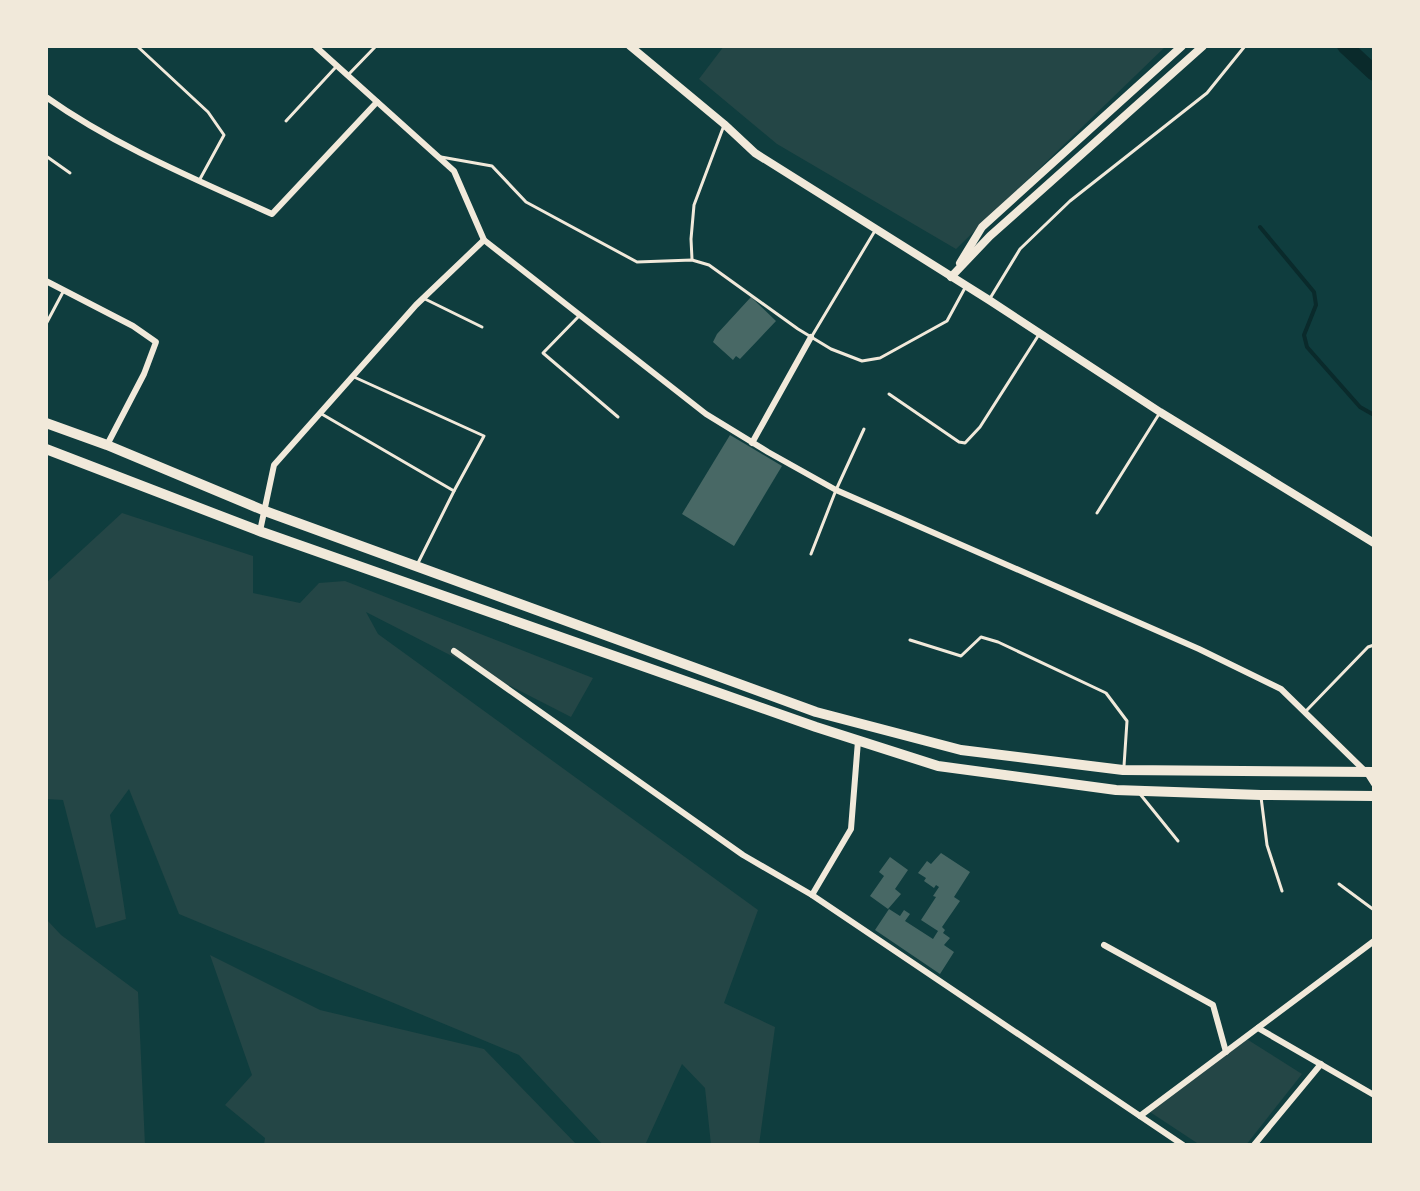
<svg xmlns="http://www.w3.org/2000/svg" width="1420" height="1191" viewBox="0 0 1420 1191" font-family="Overpass,sans-serif">
	<style>
		.green { fill: #244646 }
		.lines { fill: none; stroke-linecap: round; stroke-linejoin: round }
		.stream { stroke: #0a2a2b; stroke-width: 4 }
		.canal { stroke: #0a2a2b; stroke-width: 16 }
		.building { fill: #486865 }
		.service { stroke: #f1e9da; stroke-width: 3 }
		.minor { stroke: #f1e9da; stroke-width: 6 }
		.tertiary { stroke: #f1e9da; stroke-width: 8 }
		.primary { stroke: #f1e9da; stroke-width: 10 }
	</style>
	<rect width="100%" height="100%" fill="#0f3d3e"/>
	<g class="green">
		<polygon points="724,46 1166,46 956,249 777,144 699,79"/>
		<polygon points="122,513 253,556 253,593 300,603 319,583 345,581 593,678 571,717 366,612 378,634 758,910 724,1003 775,1027 759,1145 711,1145 705,1088 682,1064 645,1145 603,1145 519,1055 179,914 129,789 110,815 126,919 96,928 63,800 46,799 46,583"/>
		<polygon points="46,919 61,935 138,992 145,1145 46,1145"/>
		<polygon points="210,955 320,1010 484,1049 577,1145 264,1145 265,1138 225,1105 252,1075"/>
		<polygon points="1245,1038 1302,1074 1246,1145 1200,1145 1150,1112"/>
	</g>
	<g class="lines">
		<polyline class="stream" points="1260,227 1314,292 1316,305 1304,335 1307,347 1360,407 1374,415"/>
		<polyline class="canal" points="1345,46 1374,73"/>
	</g>
	<g class="building">
		<polygon points="751,297 776,321 740,359 736,356 733,360 713,342 717,334"/>
		<polygon points="730,435 782,466 734,546 682,514"/>
		<polygon points="941,853 970,872 954,897 960,901 942,927 945,930 943,933 950,938 944,945 954,952 940,974 875,930 889,909 900,916 904,910 910,914 905,921 933,939 938,931 921,920 936,897 933,896 939,887 936,885 934,888 924,881 926,878 918,873 927,861 931,864"/>
		<polygon points="890,857 908,870 895,889 901,894 888,909 870,896 884,876 879,872"/>
	</g>
	<g class="lines">
		<g class="service">
			<polyline points="137,46 208,112 224,135 200,179"/>
			<polyline points="348,75 376,46"/>
			<polyline points="286,121 335,68"/>
			<polyline points="46,156 70,173"/>
			<polyline points="441,157 492,166 526,202 637,262 692,260 709,265 798,329 831,349 862,361 880,358 947,321 966,286"/>
			<polyline points="692,259 691,239 694,205 723,128"/>
			<polyline points="425,299 482,327"/>
			<polyline points="989,300 1020,249 1070,201 1207,93 1245,46"/>
			<polyline points="580,315 543,353 618,417"/>
			<polyline points="46,324 63,292"/>
			<polyline points="812,336 876,229"/>
			<polyline points="354,377 484,436 454,491 417,565"/>
			<polyline points="889,394 959,442 965,443 980,427 1038,336"/>
			<polyline points="320,413 454,491"/>
			<polyline points="1097,513 1159,414"/>
			<polyline points="811,554 836,490 864,429"/>
			<polyline points="910,640 961,656 981,637 998,642 1106,693 1127,721 1124,766"/>
			<polyline points="1306,711 1368,647 1374,645"/>
			<polyline points="1140,794 1178,841"/>
			<polyline points="1261,797 1267,845 1282,891"/>
			<polyline points="1339,884 1374,910"/>
		</g>
		<g class="minor">
			<polyline points="315,46 454,171 484,240 706,414 768,452 836,490 1199,649 1281,689 1367,773 1374,784"/>
			<path d="M46,97C115,146 195,179 272,214L377,102"/>
			<polyline points="46,281 133,326 156,342 144,374 107,445"/>
			<polyline points="752,443 811,337"/>
			<polyline points="260,531 274,465 416,305 484,240"/>
			<polyline points="454,651 743,855 812,895 1183,1145"/>
			<polyline points="812,895 851,829 858,741"/>
			<polyline points="1104,945 1213,1005 1226,1052"/>
			<polyline points="1258,1028 1374,1095"/>
			<polyline points="1140,1116 1374,941"/>
			<polyline points="1254,1145 1321,1064"/>
		</g>
		<g class="tertiary">
			<polyline points="630,46 724,124 755,153 989,300 1160,412 1374,543"/>
			<polyline points="960,263 982,227 1182,46"/>
			<polyline points="951,277 990,236 1203,46"/>
		</g>
		<g class="primary">
			<polyline points="46,423 107,445 265,511 816,712 961,750 1123,770 1374,772"/>
			<polyline points="46,449 262,532 816,727 938,766 1116,790 1261,795 1374,796"/>
		</g>
	</g>
	<rect width="1420" height="1191" fill="none" stroke="#f1e9da" stroke-width="96"/>
</svg>
